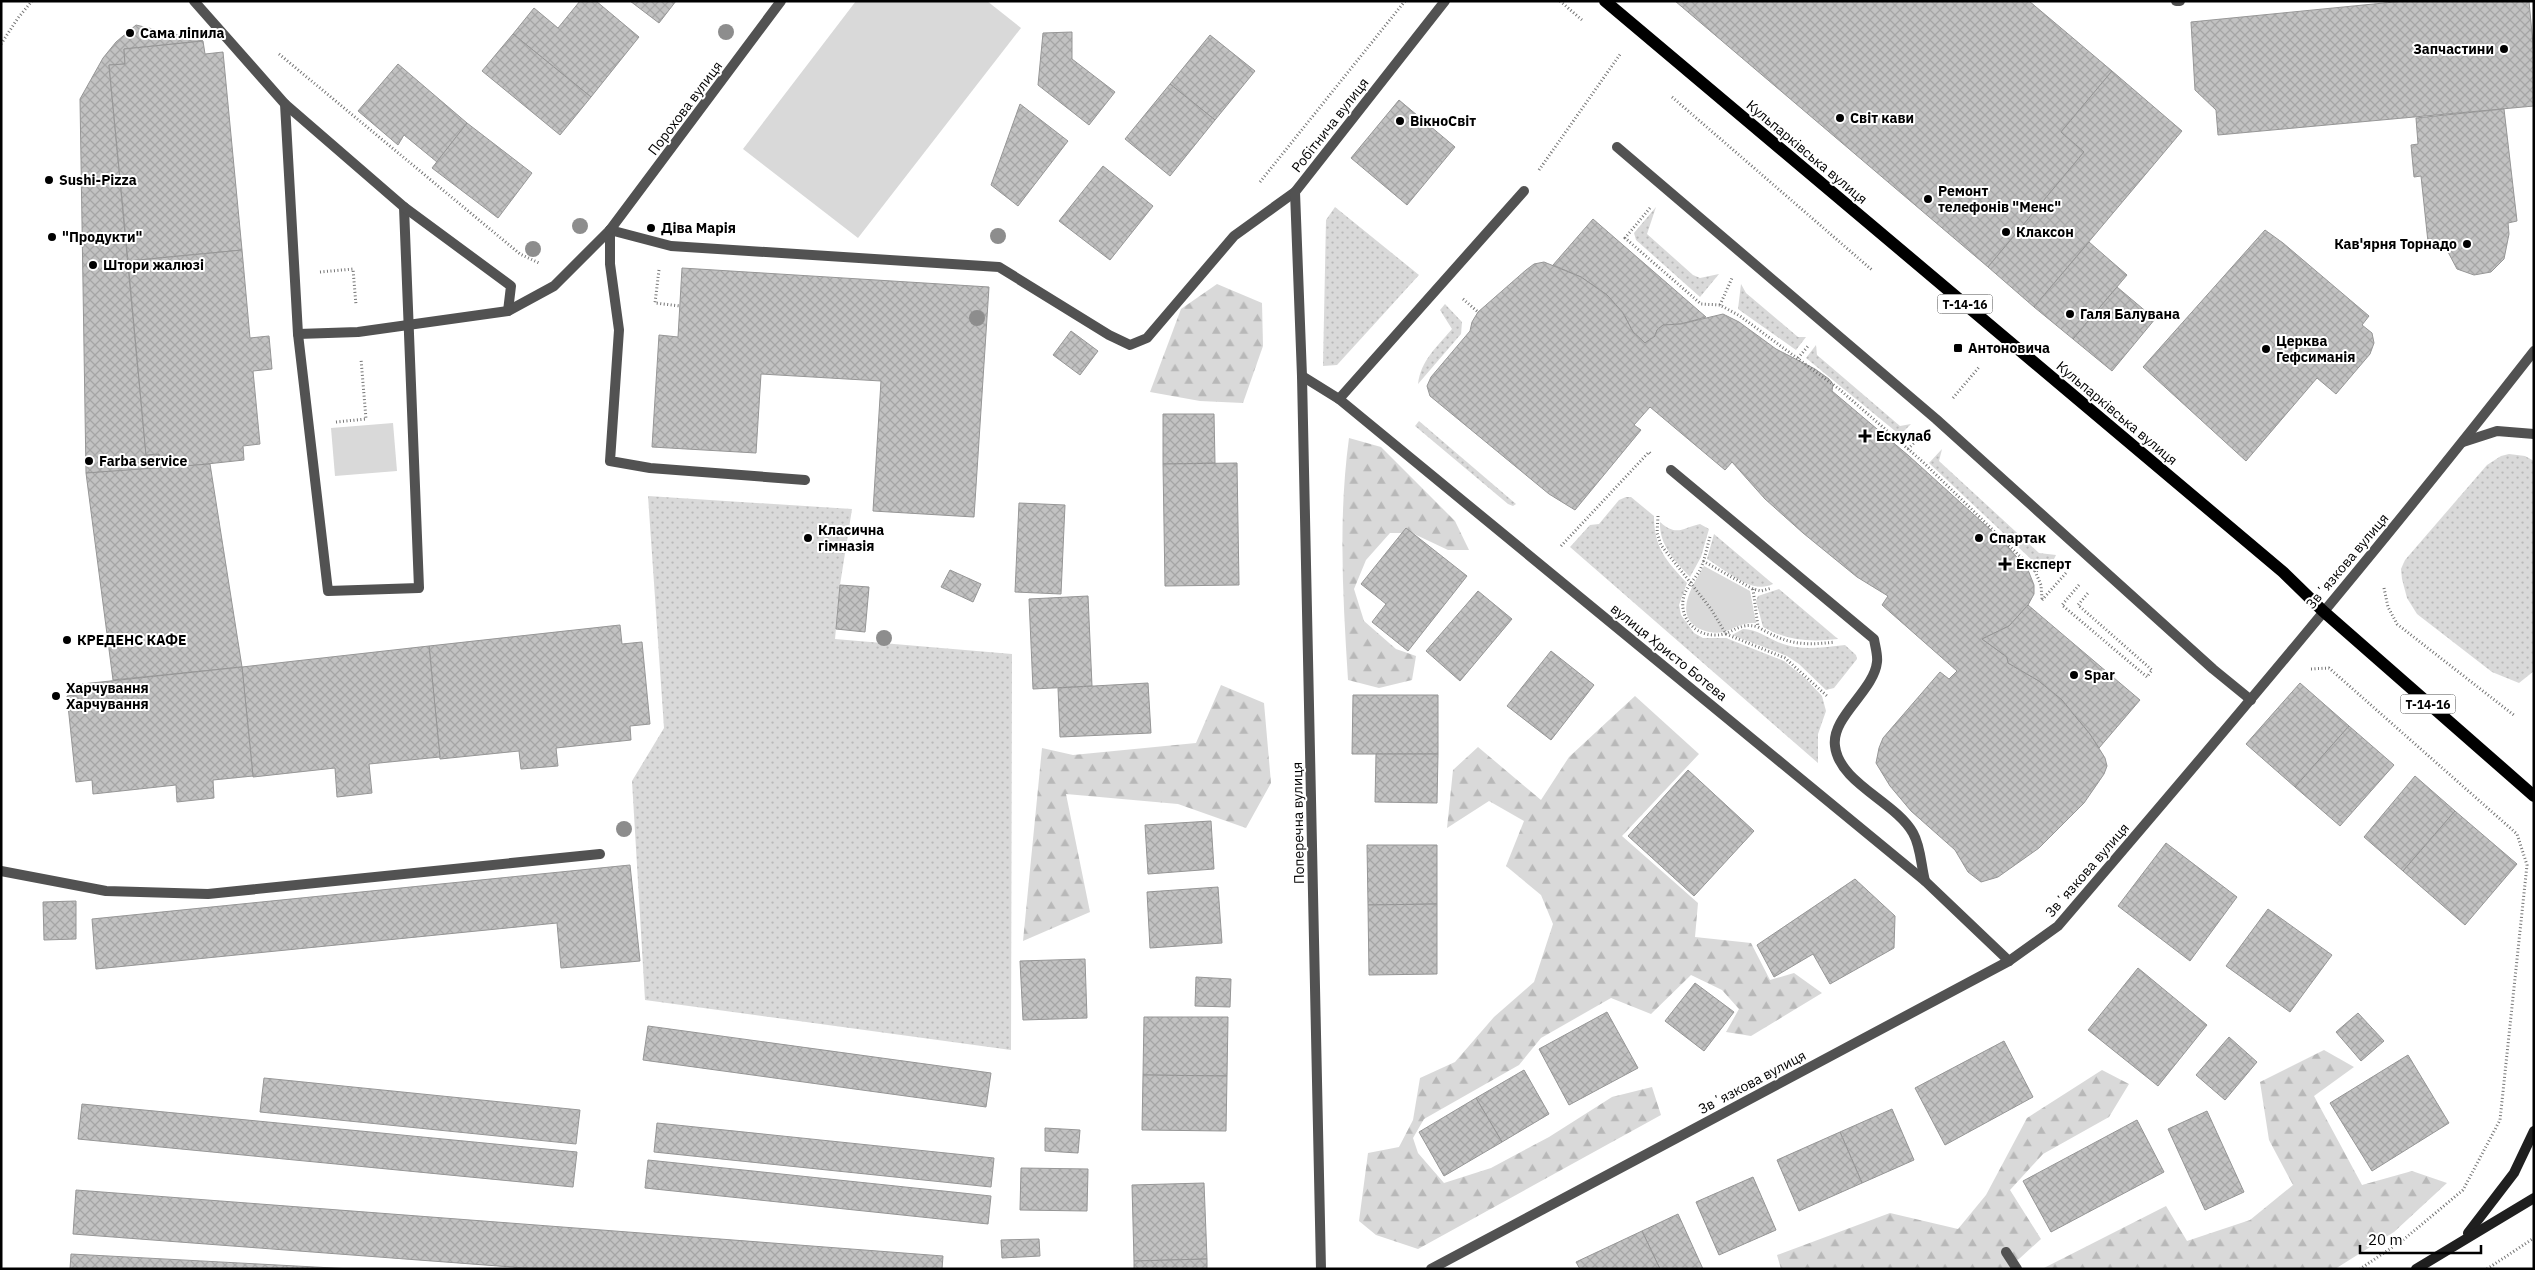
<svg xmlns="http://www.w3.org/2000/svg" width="2535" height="1270" viewBox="0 0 2535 1270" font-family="'IBM Plex Sans',sans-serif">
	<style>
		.grass { fill: url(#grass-dots) }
		.forest { fill: url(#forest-firs) }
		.green { fill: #d9d9d9 }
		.building { fill: url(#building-cross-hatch); stroke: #969696 }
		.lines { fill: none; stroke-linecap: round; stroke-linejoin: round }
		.path { stroke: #747474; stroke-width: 3; stroke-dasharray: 1 2.5; stroke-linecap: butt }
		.lane { stroke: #525252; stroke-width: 10 }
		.street { stroke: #525252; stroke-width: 10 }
		.secondary { stroke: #1f1f1f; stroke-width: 10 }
		.primary { stroke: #000; stroke-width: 12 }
		.tree { fill: #8d8d8d }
		.poi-dot { fill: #000; stroke: #fff; stroke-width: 2 }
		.labels { text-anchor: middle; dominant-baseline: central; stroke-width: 4; stroke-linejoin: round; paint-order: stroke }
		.shield { fill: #fff; stroke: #4c4c4c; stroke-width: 1 }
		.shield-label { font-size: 12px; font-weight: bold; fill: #000 }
		.poi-label { font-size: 14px; font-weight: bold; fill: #000; stroke: #fff; text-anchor: start }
		.street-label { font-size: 14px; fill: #000; stroke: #fff }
	</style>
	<defs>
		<pattern id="grass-dots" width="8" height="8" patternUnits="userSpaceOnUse" patternTransform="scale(1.25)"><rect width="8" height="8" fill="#d9d9d9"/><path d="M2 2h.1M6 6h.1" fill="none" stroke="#b8b8b8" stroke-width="1.8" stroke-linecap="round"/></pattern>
		<pattern id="forest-firs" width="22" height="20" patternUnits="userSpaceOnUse" patternTransform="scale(1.25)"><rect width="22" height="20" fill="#d9d9d9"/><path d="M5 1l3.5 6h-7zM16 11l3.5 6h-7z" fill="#b8b8b8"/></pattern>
		<pattern id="building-cross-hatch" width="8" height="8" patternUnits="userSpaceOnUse" patternTransform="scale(1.25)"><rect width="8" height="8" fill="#c2c2c2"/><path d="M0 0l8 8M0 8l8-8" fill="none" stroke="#a5a5a5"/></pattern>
	</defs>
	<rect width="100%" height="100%" fill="#fff"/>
	<g class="grass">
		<polygon points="1335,207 1419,275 1337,365 1323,366 1326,220"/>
		<polygon points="1656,207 1647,234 1693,275 1700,278 1719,274 1700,297 1636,240 1634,233"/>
		<polygon points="1741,284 1746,293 1798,337 1806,337 1796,350 1738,309"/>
		<path d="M1445,304L1462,322L1461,334L1418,384C1421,360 1437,347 1452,329L1440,310Z"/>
		<polygon points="1816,345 1817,355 1900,426 1911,424 1900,435 1806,358"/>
		<polygon points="1419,421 1516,504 1513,506 1508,504 1415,426"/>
		<polygon points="1942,449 1939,461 2039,553 2056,555 2053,561 2036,564 1929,463"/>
		<polygon points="2509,454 2525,456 2534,461 2534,671 2519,683 2492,672 2417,614 2407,598 2402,579 2401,569 2405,560 2487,465 2501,456"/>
		<polygon points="648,496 852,509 840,585 835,639 1012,654 1011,1050 645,1000 632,781 664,728"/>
		<path d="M1626,497H1631L1654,516C1654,547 1666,561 1687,583L1679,605L1681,615L1694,633L1703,638H1726L1784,661L1805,678L1822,696L1826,711L1818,734V763L1570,547L1590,525L1599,524L1619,500Z"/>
		<path d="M1660,522C1677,537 1682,528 1700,524L1709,529L1701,557L1690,577C1675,561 1659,545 1660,522Z"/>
		<path d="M1714,534L1773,584C1751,595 1726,570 1707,559Z"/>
		<path d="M1779,589L1838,639C1810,642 1788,641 1763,627L1756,601L1758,596Z"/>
		<path d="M1743,629C1758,629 1768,639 1783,644C1802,651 1825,647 1845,645L1856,655L1857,659L1834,688L1826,690L1799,664L1787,656L1732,635Z"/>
	</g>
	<g class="forest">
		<polygon points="1217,284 1262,303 1263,346 1243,403 1200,401 1150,392 1181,309"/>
		<path d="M1349,438L1381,447L1455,521L1469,550H1448L1412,533H1390L1366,560L1354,589L1364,621L1396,649L1416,656L1412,680L1379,688L1348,680C1343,599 1338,519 1349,438Z"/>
		<polygon points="1221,685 1264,703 1271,783 1246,828 1178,804 1066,794 1090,912 1023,941 1042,748 1073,755 1196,743"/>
		<polygon points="1635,696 1699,754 1622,836 1698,903 1695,937 1751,943 1770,980 1794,973 1822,993 1751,1036 1726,1032 1739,1009 1722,990 1691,975 1651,1014 1611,998 1541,1038 1519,1065 1424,1119 1413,1138 1418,1153 1444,1183 1491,1168 1549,1137 1612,1097 1652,1087 1661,1115 1418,1249 1376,1235 1359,1221 1368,1153 1399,1147 1413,1120 1420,1078 1455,1062 1494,1017 1534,982 1553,924 1541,895 1506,866 1524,821 1489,801 1447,828 1453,770 1478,747 1541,800 1569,757"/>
		<polygon points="2324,1050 2354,1067 2314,1096 2362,1185 2412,1171 2447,1183 2394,1232 2335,1269 2042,1269 2166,1206 2187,1241 2250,1220 2293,1185 2269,1140 2260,1082"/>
		<polygon points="2102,1070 2129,1084 2109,1117 2043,1154 2010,1190 2041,1239 2008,1269 1781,1269 1777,1255 1890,1213 1958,1229 1986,1195 2027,1118"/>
	</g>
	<g class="green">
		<polygon points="856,1 987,1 1021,28 858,238 743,149"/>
		<polygon points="393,423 397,471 335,476 331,428"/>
		<path d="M1704,566L1750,591L1756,623C1741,622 1736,628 1723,632C1716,634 1707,632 1700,629C1672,615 1694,583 1704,566Z"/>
	</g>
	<g class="building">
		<polygon points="580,1 596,1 639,37 591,97 513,34 534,8 558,28"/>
		<polygon points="630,1 676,1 659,23"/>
		<polygon points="1675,1 2029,1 2112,71 2061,132 2084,152 1988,267"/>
		<polygon points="2404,1 2529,1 2534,55 2534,106 2218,135 2216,110 2195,90 2191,22"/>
		<polygon points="136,25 203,41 124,49 125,64 109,65 146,455 159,454 160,469 86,473 80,99 103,58 116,42"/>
		<polygon points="1072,32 1072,59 1115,92 1089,125 1038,85 1043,33"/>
		<polygon points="513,34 591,97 560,135 482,71"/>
		<polygon points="1210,35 1255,71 1215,120 1170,84"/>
		<polygon points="203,41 205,54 223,52 242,250 128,261 109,65 125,64 124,49"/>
		<polygon points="398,64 467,123 437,162 404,135 398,145 358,111"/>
		<polygon points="2112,71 2182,131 2034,307 1988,267 2084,152 2061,132"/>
		<polygon points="1170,84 1215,120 1170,176 1125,139"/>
		<polygon points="1399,100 1455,147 1407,205 1351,158"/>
		<polygon points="1020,104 1068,141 1018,206 991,185"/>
		<polygon points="2504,109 2517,221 2508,223 2509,234 2504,259 2491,272 2474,275 2457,269 2447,250 2446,240 2428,242 2421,176 2414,177 2411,145 2418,144 2416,118"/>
		<polygon points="467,123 532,173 498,218 432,168"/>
		<polygon points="1103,166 1153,206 1110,260 1059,221"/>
		<polygon points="1593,219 1706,317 1681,324 1663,325 1657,330 1655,336 1645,343 1633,332 1623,313 1607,295 1581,277 1553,265"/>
		<polygon points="2265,230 2283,243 2369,316 2362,325 2372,333 2374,343 2370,354 2336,394 2317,378 2246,461 2143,367"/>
		<polygon points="2089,242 2127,275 2073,339 2034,307"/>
		<polygon points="242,250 250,338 269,336 272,369 253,371 260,444 243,446 244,460 160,469 159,454 146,455 128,261"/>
		<polygon points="1544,262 1581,277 1607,295 1623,313 1633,332 1645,343 1655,336 1657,330 1663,325 1681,324 1723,314 1739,322 1776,349 1815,369 1829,379 1833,384 1832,391 1909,456 2003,541 2028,570 2034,585 2034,594 2028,605 2009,626 1982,639 2007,657 2008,663 2039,681 2062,700 2090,734 2105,758 2107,766 2104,774 2084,803 2039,848 1998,877 1981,882 1968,872 1955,850 1911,811 1890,786 1876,763 1879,748 1883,738 1940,672 1949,679 1957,671 1882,605 1888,596 1857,577 1803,533 1765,499 1732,462 1725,470 1650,407 1634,425 1641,430 1575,510 1549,494 1430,396 1427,386 1431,377 1470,331 1472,322 1478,312 1526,270 1534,264"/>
		<polygon points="682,268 989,287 974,517 873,511 881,381 761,374 756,453 652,447 659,335 678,337"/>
		<polygon points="2117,287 2155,319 2112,371 2073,339"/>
		<polygon points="1071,331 1098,351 1080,375 1053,355"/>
		<polygon points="1163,414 1214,414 1215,463 1163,464"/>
		<polygon points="1237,463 1239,585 1165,586 1163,464"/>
		<polygon points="210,464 242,667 113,680 86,473"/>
		<polygon points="1019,503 1065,505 1061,594 1015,592"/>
		<polygon points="1406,528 1467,576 1408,651 1372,622 1386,604 1361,584"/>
		<polygon points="950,570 981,584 973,602 941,587"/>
		<polygon points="840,585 869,587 865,632 836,629"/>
		<polygon points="1478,591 1512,619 1460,681 1426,651"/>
		<polygon points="1088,596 1092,686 1033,689 1029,599"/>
		<polygon points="2028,605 2140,700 2099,748 2090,734 2062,700 2039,681 2008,663 2007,657 1982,639 2009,626"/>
		<polygon points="620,625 622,644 642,642 650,724 630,726 631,740 556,748 558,766 521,769 519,751 440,759 429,646"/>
		<polygon points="429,646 440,757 369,764 372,793 337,797 335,768 253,777 242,667"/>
		<polygon points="1551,651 1594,685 1551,740 1507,706"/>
		<polygon points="242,667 253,776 213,780 214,798 177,802 176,785 93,794 92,780 76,782 67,696 82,694 82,684"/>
		<polygon points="1148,683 1151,733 1060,737 1058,688"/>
		<polygon points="2300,683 2349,726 2295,787 2246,744"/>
		<polygon points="1353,695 1438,695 1438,754 1352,754"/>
		<polygon points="2349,726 2394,765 2340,826 2295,787"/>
		<polygon points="1376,754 1438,754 1437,803 1375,802"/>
		<polygon points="1688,770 1754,831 1694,896 1628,836"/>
		<polygon points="2415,776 2455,811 2403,871 2364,837"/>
		<polygon points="2455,811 2517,864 2465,925 2403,871"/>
		<polygon points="1211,821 1214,869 1148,874 1145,825"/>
		<polygon points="2166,843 2237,897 2190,961 2118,906"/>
		<polygon points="1367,845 1437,845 1437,904 1368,905"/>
		<polygon points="630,865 640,961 561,968 557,923 96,969 92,919"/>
		<polygon points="1855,879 1895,916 1894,948 1830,984 1813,954 1774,977 1757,945"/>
		<polygon points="1218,887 1222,943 1150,948 1147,892"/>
		<polygon points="76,901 76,939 44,940 43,902"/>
		<polygon points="1437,904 1437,974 1369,975 1368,905"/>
		<polygon points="2268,909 2332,955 2290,1012 2226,966"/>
		<polygon points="1085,959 1087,1018 1023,1020 1020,961"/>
		<polygon points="2138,968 2207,1025 2158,1086 2088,1030"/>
		<polygon points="1196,977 1231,979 1230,1007 1195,1006"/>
		<polygon points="1695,983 1734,1012 1704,1051 1665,1021"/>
		<polygon points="1607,1012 1638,1068 1569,1105 1539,1049"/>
		<polygon points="2358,1013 2384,1041 2361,1061 2336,1032"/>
		<polygon points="1144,1017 1228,1017 1227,1076 1143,1075"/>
		<polygon points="648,1026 991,1073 986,1107 643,1060"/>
		<polygon points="2229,1037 2257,1062 2225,1100 2196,1075"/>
		<polygon points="2004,1041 2033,1097 1945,1145 1915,1088"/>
		<polygon points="2408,1055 2449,1123 2372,1171 2330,1103"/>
		<polygon points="1524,1070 1549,1114 1502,1142 1476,1098"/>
		<polygon points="1143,1075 1227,1076 1226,1131 1142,1130"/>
		<polygon points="264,1078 580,1110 576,1144 260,1112"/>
		<polygon points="1476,1098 1502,1142 1444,1176 1419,1132"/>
		<polygon points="82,1104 577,1152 573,1187 78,1139"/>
		<polygon points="1892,1109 1914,1160 1862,1183 1840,1132"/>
		<polygon points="2207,1111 2244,1192 2205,1210 2168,1129"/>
		<polygon points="2137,1120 2164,1172 2051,1232 2023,1181"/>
		<polygon points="657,1123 994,1158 991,1187 654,1152"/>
		<polygon points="1045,1128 1080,1130 1078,1153 1045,1151"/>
		<polygon points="1840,1132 1862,1183 1799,1211 1777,1160"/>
		<polygon points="648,1160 991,1196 988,1224 645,1188"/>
		<polygon points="1021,1168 1088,1169 1087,1211 1020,1210"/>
		<polygon points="1753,1177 1776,1230 1719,1255 1696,1202"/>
		<polygon points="1204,1183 1207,1259 1134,1261 1132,1185"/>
		<polygon points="76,1190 943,1256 942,1269 538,1269 73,1234"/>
		<polygon points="1678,1214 1703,1269 1660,1269 1642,1231"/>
		<polygon points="1642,1231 1660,1269 1580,1269 1576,1262"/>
		<polygon points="1039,1239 1040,1256 1002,1258 1001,1240"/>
		<polygon points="71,1254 352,1269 70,1269"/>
		<polygon points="1207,1259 1207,1269 1134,1269 1134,1261"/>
	</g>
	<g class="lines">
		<g class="path">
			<polyline points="1560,1 1582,20"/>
			<polyline points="1,44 18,18 32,1"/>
			<polyline points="279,54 520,254 539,263"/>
			<polyline points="1672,97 1872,270"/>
			<polyline points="1539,170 1621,53"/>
			<polyline points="1260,182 1405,1"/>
			<polyline points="1650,208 1625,238 1701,304 1720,305 1740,316 1839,389 1923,462 2035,571 2057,565"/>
			<polyline points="659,270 655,303 680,306"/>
			<polyline points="320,272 353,269 356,305"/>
			<polyline points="1463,299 1478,312"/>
			<polyline points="1720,305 1732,278"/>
			<polyline points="1798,358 1809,345"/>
			<polyline points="1953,398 1980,366"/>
			<polyline points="336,422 366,419 361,359"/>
			<polyline points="1908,449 1918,439"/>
			<polyline points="1658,516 1657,533 1661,545 1711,609 1726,634 1785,658 1827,696"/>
			<path d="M1710,537C1707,547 1705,559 1700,570C1695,579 1687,586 1684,596C1678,616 1694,635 1714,635C1732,636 1738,621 1758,627"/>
			<polyline points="1561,546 1649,452 1652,455"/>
			<polyline points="1703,561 1753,589 1761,591 1772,588"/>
			<polyline points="2035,571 2041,585 2042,599"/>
			<polyline points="2079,585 2062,605 2147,677 2152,670 2078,605 2088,593"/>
			<polyline points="2384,588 2388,607 2397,624 2515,716"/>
			<path d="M1753,589L1758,627C1787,644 1801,646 1835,642"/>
			<polyline points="2042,600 2066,573"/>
			<polyline points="2311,669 2329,668 2517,834 2527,865 2500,1120 2463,1190 2403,1240 2360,1269"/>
			<polyline points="2487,1269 2534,1238"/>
		</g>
		<g class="lane">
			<polyline points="194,1 285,104 298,334 328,591 419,588 404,207"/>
			<polyline points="2176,1 2180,1"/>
			<polyline points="285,104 404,207 511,286 508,311"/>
			<polyline points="1617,147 1936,419 2213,669 2251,700"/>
			<polyline points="610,230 671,246 999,267 1109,335 1130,345 1147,338 1234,236 1295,192"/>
			<polyline points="610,230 610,264 619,330 610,461 650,468 805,480"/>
			<polyline points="298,334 358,332 508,311 554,286 610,230"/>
			<polyline points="1339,399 1524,191"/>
			<path d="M1671,470L1874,639C1875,646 1878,655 1877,662C1874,691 1831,717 1835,746C1839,783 1896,802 1913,833C1921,847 1921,866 1925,881"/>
			<polyline points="1,871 106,891 208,894 600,854"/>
			<polyline points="2006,1252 2017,1269"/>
		</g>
		<g class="street">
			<polyline points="610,230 781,1"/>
			<polyline points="1302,376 1339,399 1925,881 2009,961"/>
			<polyline points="2463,442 2497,431 2534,434"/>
			<polyline points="1321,1269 1302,376 1295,192 1445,1"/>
			<path d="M1431,1269L2009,961L2058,926C2220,737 2381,547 2534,351"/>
		</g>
		<g class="secondary">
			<polyline points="2468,1233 2514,1173 2534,1131"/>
			<polyline points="2416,1269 2534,1198"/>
		</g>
		<polyline class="primary" points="1605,1 2283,572 2323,611 2534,796"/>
	</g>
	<g class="tree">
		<circle cx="726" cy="32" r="8"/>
		<circle cx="580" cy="226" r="8"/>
		<circle cx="998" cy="236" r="8"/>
		<circle cx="533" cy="249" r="8"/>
		<circle cx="977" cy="318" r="8"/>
		<circle cx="884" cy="638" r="8"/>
		<circle cx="624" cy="829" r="8"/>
	</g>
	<g class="poi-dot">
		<circle cx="130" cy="33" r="5"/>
		<circle cx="2504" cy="49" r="5"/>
		<circle cx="1840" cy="118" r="5"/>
		<circle cx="1400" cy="121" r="5"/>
		<circle cx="49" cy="180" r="5"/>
		<circle cx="1928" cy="199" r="5"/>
		<circle cx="651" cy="228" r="5"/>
		<circle cx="2006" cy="232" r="5"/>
		<circle cx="52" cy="237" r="5"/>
		<circle cx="2467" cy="244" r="5"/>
		<circle cx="93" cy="265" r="5"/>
		<circle cx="2070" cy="314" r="5"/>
		<rect x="1953" y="343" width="10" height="10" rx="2.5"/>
		<circle cx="2266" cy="349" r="5"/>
		<path d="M1862.5 428.5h5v5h5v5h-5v5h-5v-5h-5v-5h5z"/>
		<circle cx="89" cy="461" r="5"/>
		<circle cx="808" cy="538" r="5"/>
		<circle cx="1979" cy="538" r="5"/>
		<path d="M2002.5 556.5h5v5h5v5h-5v5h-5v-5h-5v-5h5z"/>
		<circle cx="67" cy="640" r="5"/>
		<circle cx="2074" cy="675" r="5"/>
		<circle cx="56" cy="696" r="5"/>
	</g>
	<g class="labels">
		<g class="shield">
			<rect x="1937.5" y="294.5" width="55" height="19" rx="4"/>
			<rect x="2400.5" y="694.5" width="55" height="19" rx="4"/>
		</g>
		<g class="shield-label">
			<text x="1965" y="304">Т-14-16</text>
			<text x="2428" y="704">Т-14-16</text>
		</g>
		<g class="poi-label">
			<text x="140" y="33">Сама ліпила</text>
			<text x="2494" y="49" text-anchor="end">Запчастини</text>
			<text x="1850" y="118">Світ кави</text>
			<text x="1410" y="121">ВікноСвіт</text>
			<text x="59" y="180">Sushi-Pizza</text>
			<text x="1938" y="191">Ремонт<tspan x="1938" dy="16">телефонів "Менс"</tspan></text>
			<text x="661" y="228">Діва Марія</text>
			<text x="2016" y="232">Клаксон</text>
			<text x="62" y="237">"Продукти"</text>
			<text x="2457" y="244" text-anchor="end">Кав'ярня Торнадо</text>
			<text x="103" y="265">Штори жалюзі</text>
			<text x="2080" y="314">Галя Балувана</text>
			<text x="2276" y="341">Церква<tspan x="2276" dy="16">Гефсиманія</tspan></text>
			<text x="1968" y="348">Антоновича</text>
			<text x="1876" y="436">Ескулаб</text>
			<text x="99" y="461">Farba service</text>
			<text x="818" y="530">Класична<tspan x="818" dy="16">гімназія</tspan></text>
			<text x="1989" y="538">Спартак</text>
			<text x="2016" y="564">Експерт</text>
			<text x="77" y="640">КРЕДЕНС КАФЕ</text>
			<text x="2084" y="675">Spar</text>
			<text x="66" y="688">Харчування<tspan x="66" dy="16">Харчування</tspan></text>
		</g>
		<g class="street-label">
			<text transform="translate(685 108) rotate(-53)">Порохова вулиця</text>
			<text transform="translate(1330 125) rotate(-52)">Робітнича вулиця</text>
			<text transform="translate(1807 152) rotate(40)">Кульпарківська вулиця</text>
			<text transform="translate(2117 413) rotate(40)">Кульпарківська вулиця</text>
			<text transform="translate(2347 561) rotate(-50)">Звʼязкова вулиця</text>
			<text transform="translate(1669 652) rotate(39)">вулиця Христо Ботева</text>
			<text transform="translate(1298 823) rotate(-91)">Поперечна вулиця</text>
			<text transform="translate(2087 870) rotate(-49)">Звʼязкова вулиця</text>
			<text transform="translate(1752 1082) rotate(-28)">Звʼязкова вулиця</text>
		</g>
	</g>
	<rect width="2535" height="1270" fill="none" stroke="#000000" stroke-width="5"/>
	<path d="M2360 1245v8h121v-8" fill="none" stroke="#000000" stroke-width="2.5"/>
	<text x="2368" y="1245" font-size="15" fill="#000000" stroke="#ffffff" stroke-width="4" paint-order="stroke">20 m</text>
</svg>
